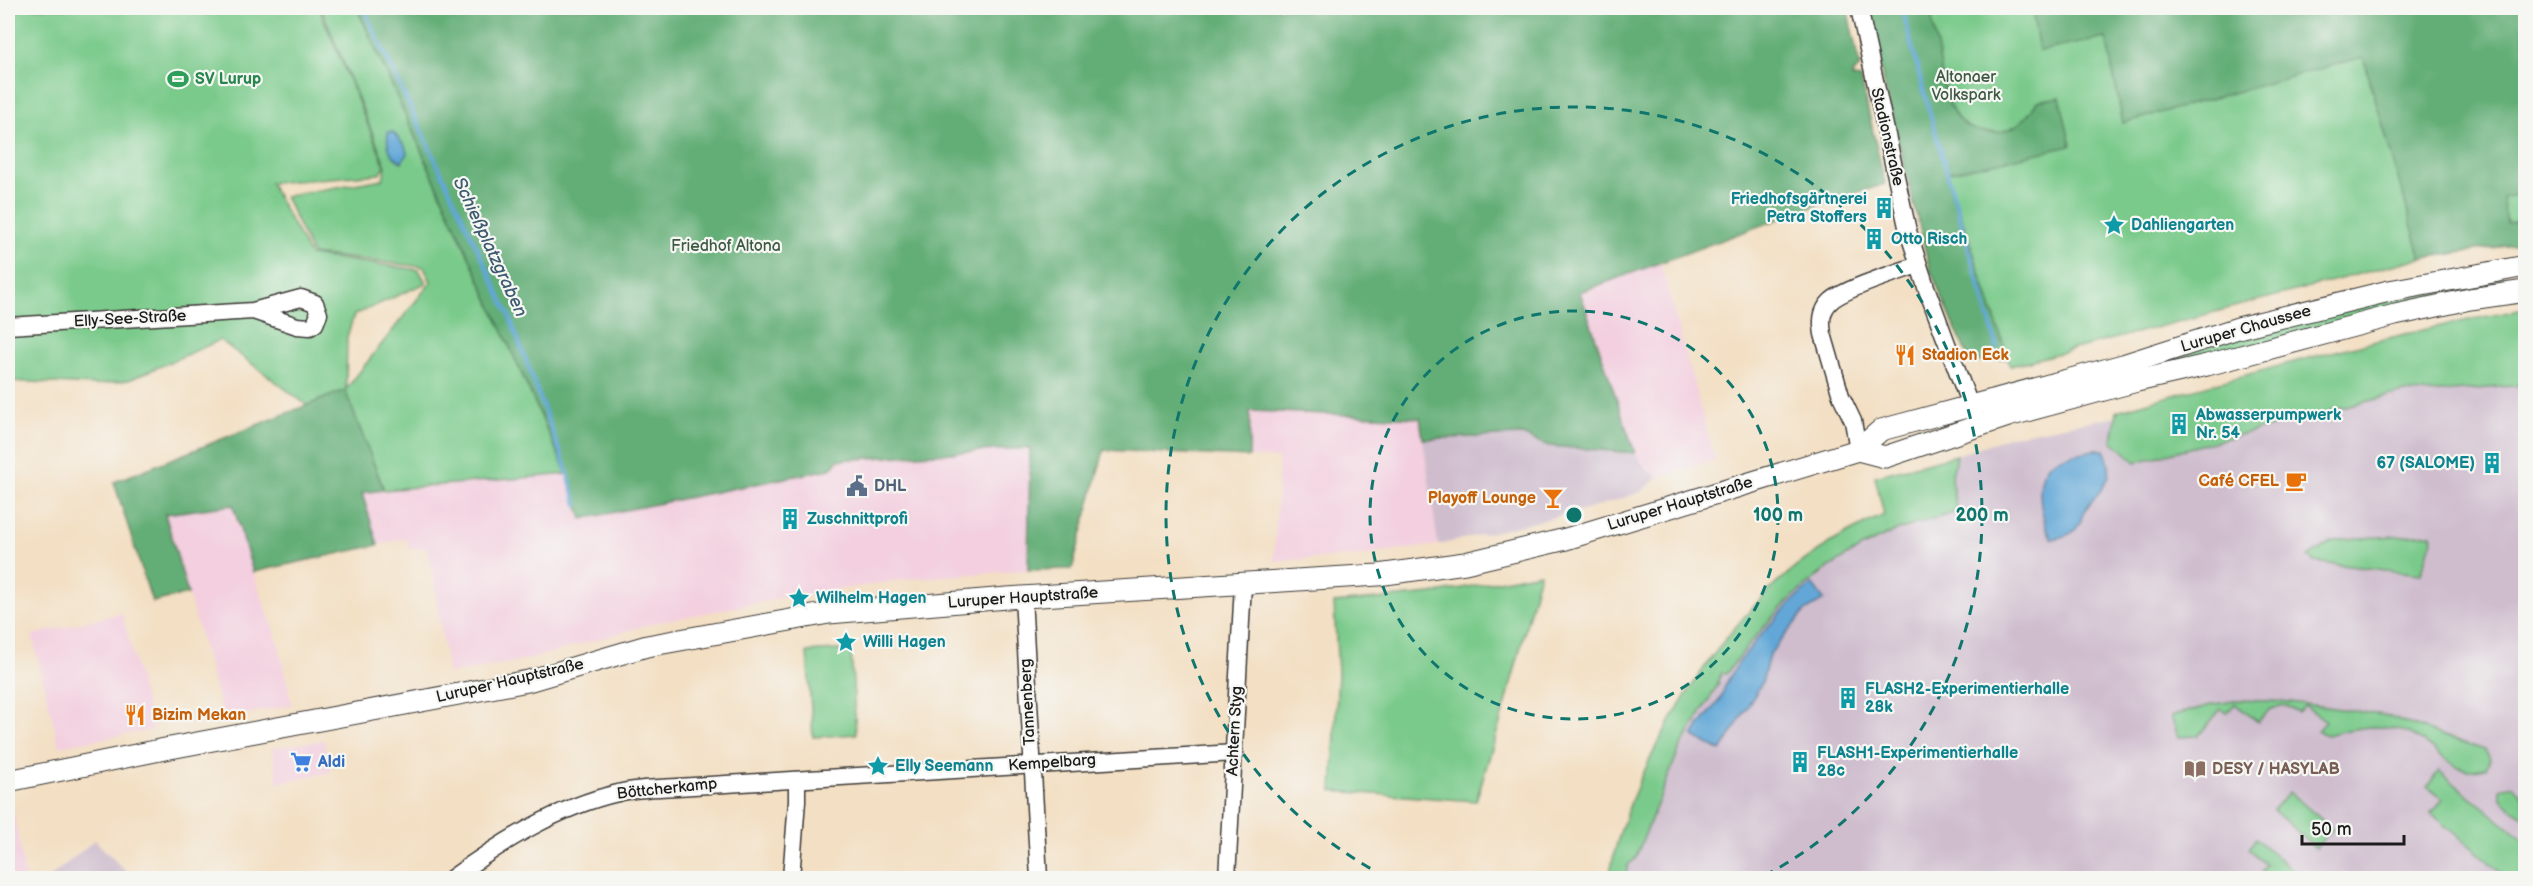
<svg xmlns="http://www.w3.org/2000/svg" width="2533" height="886" viewBox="0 0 2533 886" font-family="'Balsamiq Sans',sans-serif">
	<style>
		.built { fill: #f3cfdf }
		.industrial { fill: #cfbdce }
		.green { fill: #7aca8b; stroke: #4b7354; stroke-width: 1.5 }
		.forest { fill: #63ae77; stroke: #40654a; stroke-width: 1.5 }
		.water { fill: #62a7d7; stroke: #3f627a; stroke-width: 1.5 }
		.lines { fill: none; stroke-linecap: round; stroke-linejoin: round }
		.stream { stroke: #62a7d7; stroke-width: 4 }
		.minor-casing { stroke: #3c3935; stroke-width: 19 }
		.major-casing { stroke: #3c3935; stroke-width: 23 }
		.minor { stroke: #fff; stroke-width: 16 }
		.major { stroke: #fff; stroke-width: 21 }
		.ring { fill: none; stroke: #0f766e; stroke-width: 3; stroke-dasharray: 10 8 }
		.labels { text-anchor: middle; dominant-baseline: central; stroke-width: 4.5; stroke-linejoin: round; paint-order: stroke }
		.park-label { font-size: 16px; fill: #3d5943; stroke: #f6f6f2 }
		.leisure-label { font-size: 16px; font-weight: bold; fill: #27864d; stroke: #f6f6f2; text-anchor: start }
		.street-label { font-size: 16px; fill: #1c1c1c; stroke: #f6f6f2 }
		.culture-label { font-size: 16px; font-weight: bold; fill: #0d838f; stroke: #f6f6f2; text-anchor: start }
		.food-label { font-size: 16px; font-weight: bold; fill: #c56008; stroke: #f6f6f2; text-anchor: start }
		.service-label { font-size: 16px; font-weight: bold; fill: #4e5e75; stroke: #f6f6f2; text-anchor: start }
		.shop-label { font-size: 16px; font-weight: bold; fill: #366cbe; stroke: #f6f6f2; text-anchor: start }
		.education-label { font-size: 16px; font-weight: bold; fill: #785e54; stroke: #f6f6f2; text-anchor: start }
		.water-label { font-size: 18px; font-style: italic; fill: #3c5b70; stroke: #f6f6f2 }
		.centre { fill: #0f766e; stroke: #f6f6f2; stroke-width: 3 }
		.ring-label { font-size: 18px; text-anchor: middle; font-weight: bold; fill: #0f766e; stroke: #f6f6f2; stroke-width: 4.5; stroke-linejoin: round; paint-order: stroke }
	</style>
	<rect width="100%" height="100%" fill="#f6f6f2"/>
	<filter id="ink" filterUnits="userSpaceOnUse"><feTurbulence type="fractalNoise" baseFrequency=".0167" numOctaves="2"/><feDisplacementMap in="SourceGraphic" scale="12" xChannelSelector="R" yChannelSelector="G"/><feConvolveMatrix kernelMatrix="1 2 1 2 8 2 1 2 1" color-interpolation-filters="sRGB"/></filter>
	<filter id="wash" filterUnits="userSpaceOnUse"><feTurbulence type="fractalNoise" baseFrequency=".008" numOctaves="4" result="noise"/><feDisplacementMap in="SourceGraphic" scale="24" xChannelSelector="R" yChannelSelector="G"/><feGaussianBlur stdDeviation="1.35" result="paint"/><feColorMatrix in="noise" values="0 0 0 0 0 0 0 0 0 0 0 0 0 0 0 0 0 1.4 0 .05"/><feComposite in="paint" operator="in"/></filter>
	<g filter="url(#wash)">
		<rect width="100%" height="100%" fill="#f3dfc3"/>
		<g class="built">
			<polygon points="1660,262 1715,460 1659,477 1648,471 1635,453 1580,292"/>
			<polygon points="1250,411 1420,418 1438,545 1358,556 1274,561 1279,459 1249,457"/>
			<polygon points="1031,448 1028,570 908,579 777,599 654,623 531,659 448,674 433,575 426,547 409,550 406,538 378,545 362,493 567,474 583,519 838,460"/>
			<polygon points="233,504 253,572 278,642 292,705 224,718 165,514"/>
			<polygon points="122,613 153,730 59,746 32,635"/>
			<polygon points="324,740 331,772 278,783 272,748"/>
			<polygon points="13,806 25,878 8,878 8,807"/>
		</g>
		<g class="industrial">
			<polygon points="2525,332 2525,878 1625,878 1628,865 1635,859 1679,750 1723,672 1726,674 1754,636 1789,598 1816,575 1853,552 1890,534 1957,512 1951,479 1957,455 2011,436 2191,402"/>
			<polygon points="1522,435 1549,446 1635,453 1648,471 1659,477 1641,492 1589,509 1438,545 1423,439"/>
			<polygon points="95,840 132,878 49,878"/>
		</g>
		<g class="green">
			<polygon points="8,8 319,8 385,166 379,174 270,183 310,255 419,270 426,283 354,315 347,337 346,389 431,282 424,267 312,254 285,196 383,179 386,166 321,8 357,8 567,474 384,490 345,391 308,406 220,340 129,380 96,385 8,381"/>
			<polygon points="1868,8 2525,8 2525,243 2416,259 2010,366 2008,358 1970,362 1930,269"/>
			<polygon points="2525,274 2525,282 2200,359 2124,372 2230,339 2342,310"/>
			<path d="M2525,309V385L2427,393L2403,392L2136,462L2112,441L2117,411C2252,373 2387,334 2525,309Z"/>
			<path d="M1957,455L1951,479L1957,512C1934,519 1909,525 1887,535C1814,568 1773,611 1726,674L1722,673L1717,682L1719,683L1679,750L1635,859L1628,865L1625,878H1609C1625,785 1692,671 1757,603C1792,565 1836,536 1884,515L1875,476Z"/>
			<polygon points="2431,534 2433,536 2421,574 2314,562 2308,557 2331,542 2345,539"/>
			<polygon points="1540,573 1506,703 1476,801 1332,791 1338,673 1334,603 1431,594"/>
			<polygon points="851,649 856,734 813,737 807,652"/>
			<path d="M2239,700L2290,702L2384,715L2485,750L2490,759L2486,768C2480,769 2473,771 2467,770C2449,767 2427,741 2408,733C2380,722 2354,728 2326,735L2318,731L2326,721L2305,706L2298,712L2287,706L2270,709L2258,722L2235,704L2227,713L2221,709L2198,736L2178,737L2171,716L2211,705Z"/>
			<polygon points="2439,771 2525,841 2525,878 2508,878 2431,813 2443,799 2427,787"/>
			<path d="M2512,785C2523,793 2526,804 2525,818L2500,799V789Z"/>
			<polygon points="2289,792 2333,829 2316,848 2273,810"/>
			<polygon points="2256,839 2302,878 2270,878 2262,871 2266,865 2248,849"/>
		</g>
		<g class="forest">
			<polygon points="357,8 1847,8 1860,67 1852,74 1853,78 1861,79 1885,184 1823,203 1580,292 1635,453 1549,446 1522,435 1423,439 1420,418 1250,411 1249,457 1104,450 1072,569 1028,570 1030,448 838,460 830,469 582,519 567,474"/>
			<path d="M1868,8H1930C1933,26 1937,44 1940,62C1945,96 1950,134 1995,132C2015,131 2028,118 2037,101L2060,97L2071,146L1947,173L2008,358L1970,362L1930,269L1880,68Z"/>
			<polygon points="2032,8 2525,8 2525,193 2502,198 2507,223 2525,220 2525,243 2421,258 2363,57 2123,123 2106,38 2039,51"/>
			<polygon points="345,390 384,490 362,493 378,545 253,572 233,505 165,514 188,594 152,602 114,482"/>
		</g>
		<g class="water">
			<path d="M388,132H393L405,146L407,153L402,162C389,156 386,145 388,132Z"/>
			<path d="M2094,450H2104C2119,481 2100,488 2084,511C2082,515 2082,520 2079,524C2074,535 2063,537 2052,539C2041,520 2031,475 2054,461C2064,455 2081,453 2094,450Z"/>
			<path d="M1812,584L1824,600L1805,611L1769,655L1762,683L1721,751L1693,736C1700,722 1712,712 1720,699C1723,695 1723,691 1725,686C1742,652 1782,609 1812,584Z"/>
		</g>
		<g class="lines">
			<g class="stream">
				<polyline points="363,8 509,315 567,471 577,505"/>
				<polyline points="1902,8 1925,96 1997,347"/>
			</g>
		</g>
	</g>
	<g filter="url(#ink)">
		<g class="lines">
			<defs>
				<g id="minor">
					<polyline points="1859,8 1908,231 1926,287 1978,427"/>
					<polyline points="8,326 253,311 301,298 315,303 319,314 315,324 310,327 297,326 253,311"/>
					<path d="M1858,450L1853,421L1841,396L1823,334C1821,322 1821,311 1830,302C1842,289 1899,272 1918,265"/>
					<polyline points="1023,597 1039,878"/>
					<path d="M452,878C502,842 557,807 618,793C637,788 658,788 677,787L1235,753"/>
					<polyline points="791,878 797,801 797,780"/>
					<polyline points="1227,878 1243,584"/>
				</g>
				<g id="major">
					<polyline points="1858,450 1885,457 2008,416 2137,381 2207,365 2395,315 2470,299 2526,291"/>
					<polyline points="8,781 165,749 528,681 647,646 829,613 1007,598 1378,575 1465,563 1566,539 1858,450 1881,430 2123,365 2238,328 2389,291 2526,266"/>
				</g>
			</defs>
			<use href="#minor" class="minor-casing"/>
			<use href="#major" class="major-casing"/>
			<use href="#minor" class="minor"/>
			<use href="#major" class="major"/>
		</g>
	</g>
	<g class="ring">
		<circle cx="1574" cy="515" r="204"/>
		<path d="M1386 877A408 408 0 1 1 1762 877"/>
	</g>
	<defs>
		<symbol id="stadium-bare" viewBox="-9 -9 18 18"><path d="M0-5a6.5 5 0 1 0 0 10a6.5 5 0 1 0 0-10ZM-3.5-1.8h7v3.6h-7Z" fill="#2e9e5b" stroke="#f6f6f2" stroke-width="2.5" paint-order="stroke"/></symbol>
		<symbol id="building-bare" viewBox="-9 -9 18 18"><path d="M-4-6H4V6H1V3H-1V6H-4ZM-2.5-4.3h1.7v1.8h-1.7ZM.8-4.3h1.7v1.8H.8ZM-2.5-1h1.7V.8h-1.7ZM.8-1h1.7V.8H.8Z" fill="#0f9aa8" stroke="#f6f6f2" stroke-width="2.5" paint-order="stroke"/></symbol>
		<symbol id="sight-bare" viewBox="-9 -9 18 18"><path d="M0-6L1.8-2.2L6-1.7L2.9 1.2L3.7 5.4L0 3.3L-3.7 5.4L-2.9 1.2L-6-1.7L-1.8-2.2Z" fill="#0f9aa8" stroke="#f6f6f2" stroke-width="2.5" paint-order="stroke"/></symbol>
		<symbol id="restaurant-bare" viewBox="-9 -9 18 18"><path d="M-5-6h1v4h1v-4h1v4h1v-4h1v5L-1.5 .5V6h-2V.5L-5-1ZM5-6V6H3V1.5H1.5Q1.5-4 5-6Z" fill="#e8710a" stroke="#f6f6f2" stroke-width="2.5" paint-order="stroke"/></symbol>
		<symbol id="cafe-bare" viewBox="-9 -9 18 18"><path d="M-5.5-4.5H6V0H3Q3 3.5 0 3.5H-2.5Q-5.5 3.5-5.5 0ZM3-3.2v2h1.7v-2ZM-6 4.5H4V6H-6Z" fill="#e8710a" stroke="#f6f6f2" stroke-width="2.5" paint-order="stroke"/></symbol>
		<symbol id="civic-bare" viewBox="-9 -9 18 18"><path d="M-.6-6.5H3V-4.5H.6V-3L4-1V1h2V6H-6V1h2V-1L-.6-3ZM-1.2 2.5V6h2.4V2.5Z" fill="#5c6f8a" stroke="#f6f6f2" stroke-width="2.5" paint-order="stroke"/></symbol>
		<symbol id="bar-bare" viewBox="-9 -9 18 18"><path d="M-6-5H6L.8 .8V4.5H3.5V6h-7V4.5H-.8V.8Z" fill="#e8710a" stroke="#f6f6f2" stroke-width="2.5" paint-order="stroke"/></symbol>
		<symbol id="supermarket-bare" viewBox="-9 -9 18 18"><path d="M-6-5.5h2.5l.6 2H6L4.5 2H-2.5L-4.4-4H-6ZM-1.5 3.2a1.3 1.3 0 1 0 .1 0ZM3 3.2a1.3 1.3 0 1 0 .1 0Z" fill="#3f7fe0" stroke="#f6f6f2" stroke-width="2.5" paint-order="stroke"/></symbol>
		<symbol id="library-bare" viewBox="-9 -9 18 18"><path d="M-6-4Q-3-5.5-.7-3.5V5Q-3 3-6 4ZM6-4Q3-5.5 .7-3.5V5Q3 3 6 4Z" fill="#8d6e63" stroke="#f6f6f2" stroke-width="2.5" paint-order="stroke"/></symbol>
	</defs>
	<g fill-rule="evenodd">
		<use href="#stadium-bare" x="163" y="64" width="30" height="30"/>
		<use href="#building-bare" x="1869" y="193" width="30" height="30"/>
		<use href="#sight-bare" x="2099" y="210" width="30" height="30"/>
		<use href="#building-bare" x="1859" y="224" width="30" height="30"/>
		<use href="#restaurant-bare" x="1890" y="340" width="30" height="30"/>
		<use href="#building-bare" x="2164" y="409" width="30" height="30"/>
		<use href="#building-bare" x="2477" y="448" width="30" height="30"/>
		<use href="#cafe-bare" x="2281" y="466" width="30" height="30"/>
		<use href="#civic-bare" x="842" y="471" width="30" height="30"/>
		<use href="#bar-bare" x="1538" y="483" width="30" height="30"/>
		<use href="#building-bare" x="775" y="504" width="30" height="30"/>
		<use href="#sight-bare" x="784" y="583" width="30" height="30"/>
		<use href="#sight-bare" x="831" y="627" width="30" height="30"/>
		<use href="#building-bare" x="1833" y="683" width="30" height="30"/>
		<use href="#restaurant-bare" x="120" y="700" width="30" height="30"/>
		<use href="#supermarket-bare" x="286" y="747" width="30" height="30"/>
		<use href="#building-bare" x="1785" y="747" width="30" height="30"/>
		<use href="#sight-bare" x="863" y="751" width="30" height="30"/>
		<use href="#library-bare" x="2180" y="754" width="30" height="30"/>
	</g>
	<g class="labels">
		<g class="park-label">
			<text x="1966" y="77">Altonaer<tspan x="1966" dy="18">Volkspark</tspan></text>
			<text x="726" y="246">Friedhof Altona</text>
		</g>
		<g class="leisure-label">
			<text x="195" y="79">SV Lurup</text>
		</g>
		<g class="street-label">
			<text transform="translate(1887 137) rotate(77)">Stadionstraße</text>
			<text transform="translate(130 319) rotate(-3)">Elly-See-Straße</text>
			<text transform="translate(2246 329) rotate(-16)">Luruper Chaussee</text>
			<text transform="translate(1680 504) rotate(-17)">Luruper Hauptstraße</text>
			<text transform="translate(1023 598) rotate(-4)">Luruper Hauptstraße</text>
			<text transform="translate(510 681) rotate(-13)">Luruper Hauptstraße</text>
			<text transform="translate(1028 702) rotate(-93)">Tannenberg</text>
			<text transform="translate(1235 731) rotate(-87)">Achtern Styg</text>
			<text transform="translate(1052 763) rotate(-4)">Kempelbarg</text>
			<text transform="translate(667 789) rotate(-6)">Böttcherkamp</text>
		</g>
		<g class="culture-label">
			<text x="1867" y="199" text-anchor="end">Friedhofsgärtnerei<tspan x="1867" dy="18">Petra Stoffers</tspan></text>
			<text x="2131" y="225">Dahliengarten</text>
			<text x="1891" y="239">Otto Risch</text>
			<text x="2196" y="415">Abwasserpumpwerk<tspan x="2196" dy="18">Nr. 54</tspan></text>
			<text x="2475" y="463" text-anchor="end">67 (SALOME)</text>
			<text x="807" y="519">Zuschnittprofi</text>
			<text x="816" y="598">Wilhelm Hagen</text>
			<text x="863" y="642">Willi Hagen</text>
			<text x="1865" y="689">FLASH2-Experimentierhalle<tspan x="1865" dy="18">28k</tspan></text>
			<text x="1817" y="753">FLASH1-Experimentierhalle<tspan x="1817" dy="18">28c</tspan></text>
			<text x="895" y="766">Elly Seemann</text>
		</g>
		<g class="food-label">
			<text x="1922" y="355">Stadion Eck</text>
			<text x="2279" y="481" text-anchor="end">Café CFEL</text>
			<text x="1536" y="498" text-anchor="end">Playoff Lounge</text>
			<text x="152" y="715">Bizim Mekan</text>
		</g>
		<g class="service-label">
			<text x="874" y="486">DHL</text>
		</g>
		<g class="shop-label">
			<text x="318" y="762">Aldi</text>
		</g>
		<g class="education-label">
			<text x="2212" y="769">DESY / HASYLAB</text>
		</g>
		<g class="water-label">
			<text transform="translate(490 247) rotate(65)">Schießplatzgraben</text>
		</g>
	</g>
	<circle cx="1574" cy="515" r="9" class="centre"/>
	<g class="ring-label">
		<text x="1778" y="521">100 m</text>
		<text x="1982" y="521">200 m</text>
	</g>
	<rect width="2533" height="886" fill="none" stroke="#f6f6f2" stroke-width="30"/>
	<path d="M2302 835v9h102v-9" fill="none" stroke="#1c1c1c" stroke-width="3"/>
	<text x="2311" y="835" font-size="18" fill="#1c1c1c" stroke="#f6f6f2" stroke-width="4.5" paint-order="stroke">50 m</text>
</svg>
